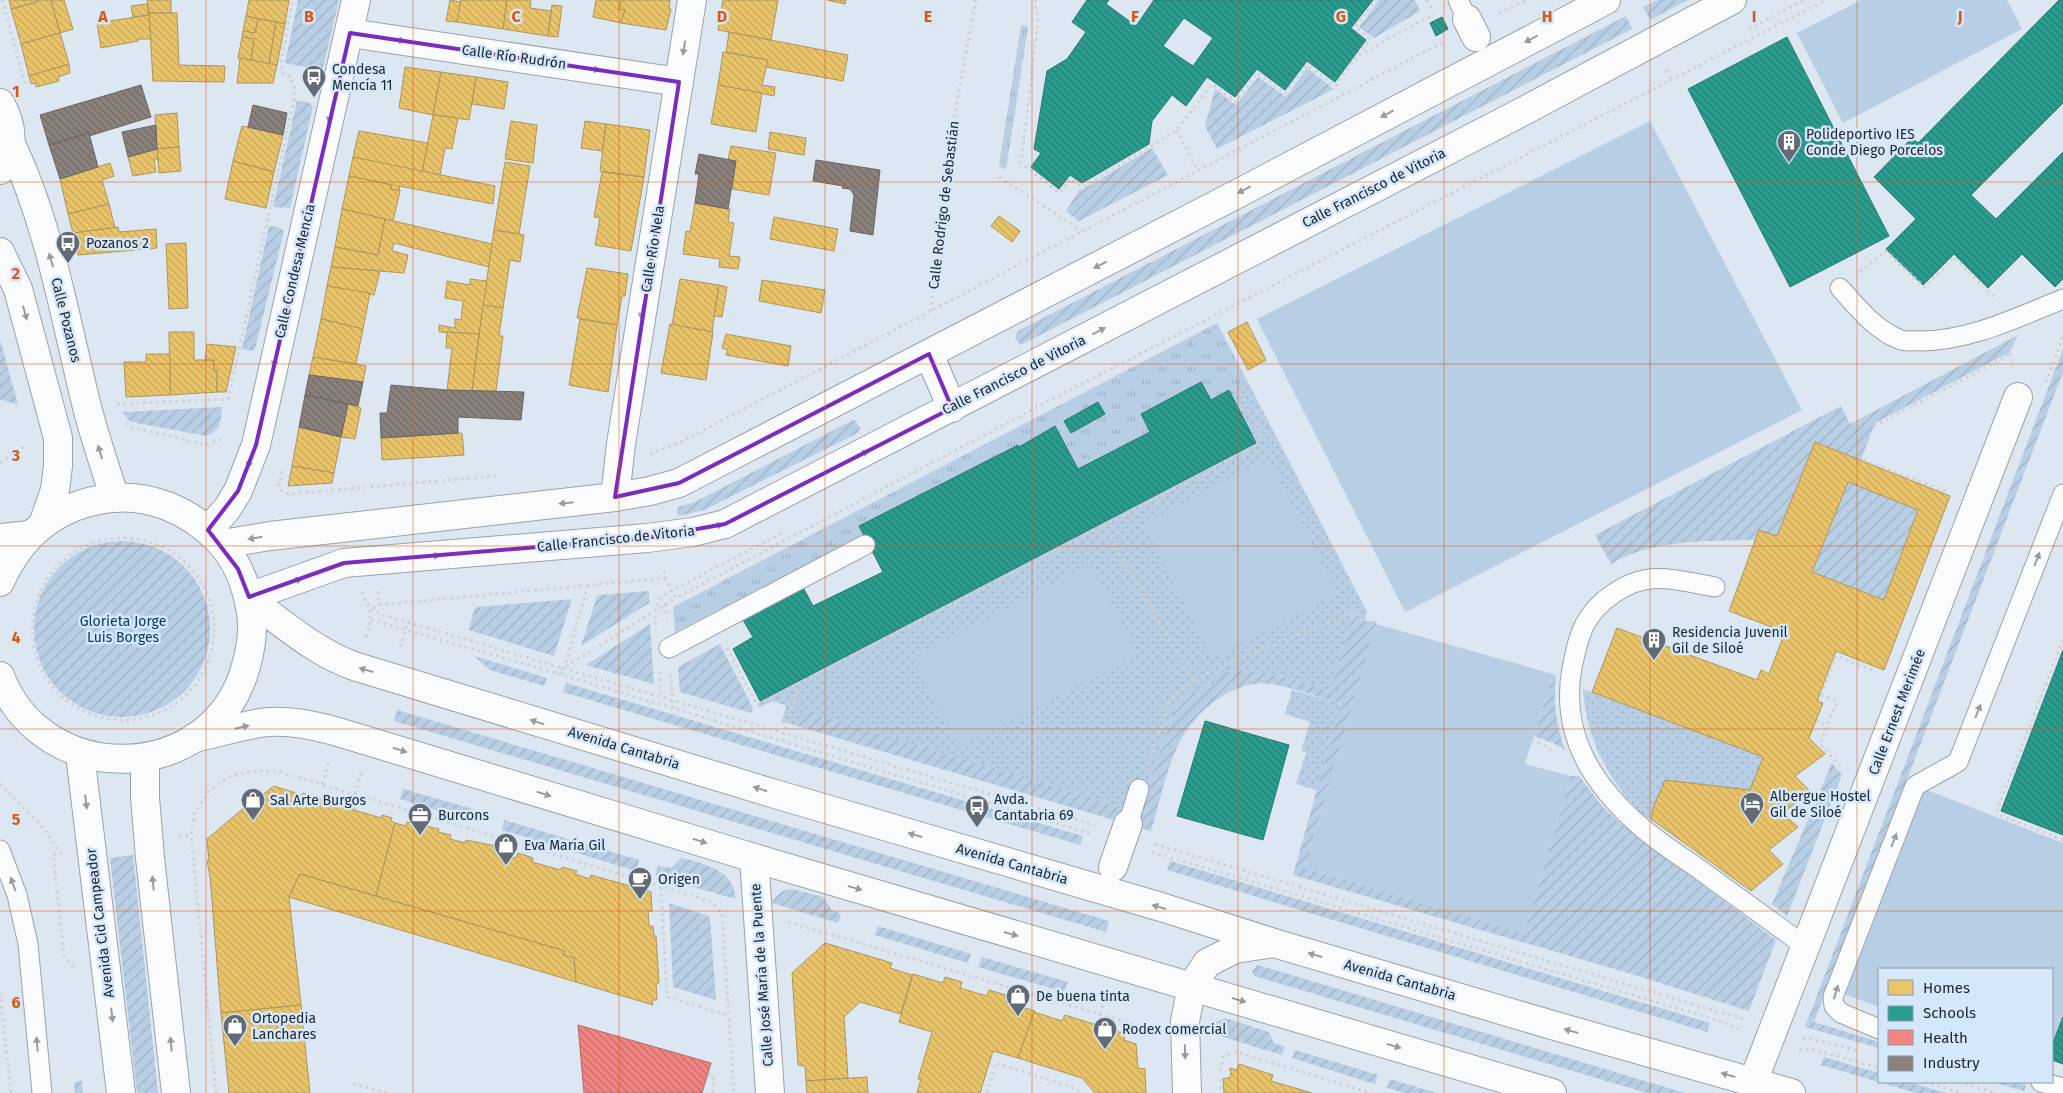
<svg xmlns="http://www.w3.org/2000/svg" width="2063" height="1093" viewBox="0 0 2063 1093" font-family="'Fira Sans',sans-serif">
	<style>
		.grass { fill: url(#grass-tufts) }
		.park { fill: url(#park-dots) }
		.garden { fill: url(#garden-furrows) }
		.pitch { fill: #b8cee4 }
		.homes { fill: url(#homes-back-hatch); stroke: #ad9559; fill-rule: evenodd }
		.schools { fill: url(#schools-back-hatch); stroke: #277a73; fill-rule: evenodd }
		.health { fill: url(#health-back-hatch); stroke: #b3686a }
		.industry { fill: url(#industry-back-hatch); stroke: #6a6666 }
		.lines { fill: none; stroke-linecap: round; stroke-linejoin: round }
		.lane-casing { stroke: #99a2ab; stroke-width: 21 }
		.street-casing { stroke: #99a2ab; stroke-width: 30 }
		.primary-casing { stroke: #99a2ab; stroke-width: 30 }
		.path { stroke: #cfd1d4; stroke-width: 3; stroke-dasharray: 2.5 4; stroke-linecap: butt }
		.lane { stroke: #fafbfd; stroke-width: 19 }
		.street { stroke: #fafbfd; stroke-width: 28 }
		.primary { stroke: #fafbfd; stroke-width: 28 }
		.oneway { fill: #989ca1 }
		.marked { fill: none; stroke: #7b2cbf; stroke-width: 4; stroke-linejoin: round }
		.grid { fill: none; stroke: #de570e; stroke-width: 1; stroke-opacity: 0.55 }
		.labels { text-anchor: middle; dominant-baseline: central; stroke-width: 5; stroke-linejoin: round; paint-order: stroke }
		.street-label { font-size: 14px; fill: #202831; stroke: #d5e7fa }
		.poi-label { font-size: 14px; fill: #202831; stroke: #d5e7fa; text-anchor: start }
		.park-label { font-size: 14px; fill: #053964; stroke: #d5e7fa }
		.grid-label { font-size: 16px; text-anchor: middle; font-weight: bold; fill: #de570e; stroke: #d5e7fa; stroke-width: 5; stroke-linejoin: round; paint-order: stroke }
	</style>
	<defs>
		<pattern id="grass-tufts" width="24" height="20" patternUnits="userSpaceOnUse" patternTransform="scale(1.25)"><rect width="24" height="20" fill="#b8cee4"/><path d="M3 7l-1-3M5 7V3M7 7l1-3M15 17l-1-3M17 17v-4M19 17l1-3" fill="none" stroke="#9eb1c4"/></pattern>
		<pattern id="park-dots" width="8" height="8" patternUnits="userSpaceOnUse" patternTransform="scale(1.25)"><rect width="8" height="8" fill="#b8cee4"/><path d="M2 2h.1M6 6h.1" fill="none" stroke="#9eb1c4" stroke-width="1.8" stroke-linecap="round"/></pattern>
		<pattern id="garden-furrows" width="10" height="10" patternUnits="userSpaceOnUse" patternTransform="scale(1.25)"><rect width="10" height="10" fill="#b8cee4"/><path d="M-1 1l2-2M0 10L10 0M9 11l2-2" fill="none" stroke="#9eb1c4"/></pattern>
		<pattern id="homes-back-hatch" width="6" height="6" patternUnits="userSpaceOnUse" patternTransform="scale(1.25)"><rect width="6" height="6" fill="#e9c46a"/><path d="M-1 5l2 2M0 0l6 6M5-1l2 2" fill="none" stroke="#c8a85c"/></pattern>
		<pattern id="schools-back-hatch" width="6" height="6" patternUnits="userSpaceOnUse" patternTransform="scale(1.25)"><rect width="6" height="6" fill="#2a9d8f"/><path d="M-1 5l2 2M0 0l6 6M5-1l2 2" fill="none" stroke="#248075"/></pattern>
		<pattern id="health-back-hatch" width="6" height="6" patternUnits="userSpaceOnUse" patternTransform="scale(1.25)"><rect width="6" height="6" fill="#f28482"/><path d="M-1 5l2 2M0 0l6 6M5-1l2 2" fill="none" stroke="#c46c6b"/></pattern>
		<pattern id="industry-back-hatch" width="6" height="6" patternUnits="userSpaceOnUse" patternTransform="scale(1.25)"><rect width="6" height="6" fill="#8a817c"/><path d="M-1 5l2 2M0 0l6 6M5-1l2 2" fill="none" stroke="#706a66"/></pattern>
	</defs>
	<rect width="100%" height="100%" fill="#dde7f2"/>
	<g class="grass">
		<polygon points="1021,25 1028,27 1006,170 999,166"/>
		<polygon points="1217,323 1247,380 1211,400 1141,414 1150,432 1078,469 1055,427 1019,447 1018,445 860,526 864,534 675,633 673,607"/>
	</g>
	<g class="park">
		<path d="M1247,380L1367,612L1365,621L1352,617L1330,691C1291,678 1255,665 1215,674L1218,682L1178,699L1162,745L1137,827L1117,821L1121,807L802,711L797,726L782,722L786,706L773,701L758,708L760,701L1256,444L1229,390Z"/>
		<path d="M1583,689L1763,757L1750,790L1665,781L1654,806L1651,819C1643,816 1639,810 1633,804C1604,774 1585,731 1583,689Z"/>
		<polygon points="1292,690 1341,704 1317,790 1296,784 1306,752 1301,751 1310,722 1285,714"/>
	</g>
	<g class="garden">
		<polygon points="298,0 339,0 323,68 318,70 285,63"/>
		<polygon points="1379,0 1415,0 1420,11 1374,38 1359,27"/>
		<polygon points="1657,0 1688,0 1650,20 1643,7"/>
		<polygon points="1626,16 1632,29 1021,345 1015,339 1018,331"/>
		<polygon points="1307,68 1334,89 1217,149 1205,126 1215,89 1236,105 1258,77 1286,97"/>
		<polygon points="297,101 308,102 313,106 290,208 273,207"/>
		<polygon points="1152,148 1168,175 1079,221 1066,211 1080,189 1082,190"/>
		<polygon points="269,226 278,227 284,231 255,349 252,351 242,349"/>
		<path d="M2018,335L2010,352L1875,423L1861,460L1815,442L1777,536L1759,530L1755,540C1708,541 1652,539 1611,564L1595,535L1841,406L1850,424Z"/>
		<polygon points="0,339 18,405 0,399"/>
		<polygon points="2063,349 2063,372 1814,1022 1879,1042 1879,1048 1805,1027"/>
		<path d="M222,407C221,421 221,431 206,436L132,422L128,420L123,412Z"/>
		<polygon points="853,420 856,421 860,428 858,433 704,510 679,516 677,513 678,507 695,502"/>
		<polygon points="1848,482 1918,510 1884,600 1812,572"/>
		<circle cx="122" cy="629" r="88"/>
		<polygon points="649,591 649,603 581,646 597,596 599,595"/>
		<polygon points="572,599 554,656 469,630 474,609 478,607"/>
		<path d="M1352,617L1364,621H1377L1305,868L1524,933L1571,776H1579L1602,806L1620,823L1776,940L1749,1011L1635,975L1293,875L1341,704C1318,697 1295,688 1271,684C1256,681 1237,687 1224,695C1171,728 1168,775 1151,831L1137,827L1162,745L1178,699L1217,682L1214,674C1255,665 1291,678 1330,691Z"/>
		<polygon points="650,624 654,684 586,665"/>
		<polygon points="720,644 753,708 751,713 680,692 678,667"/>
		<polygon points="474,656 547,678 544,686 490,670"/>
		<path d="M1553,674L1556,676C1553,702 1556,725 1565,750L1553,743L1534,736Z"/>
		<polygon points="566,683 1083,836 1080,845 563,692"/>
		<polygon points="397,710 1109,921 1106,932 394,721"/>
		<polygon points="801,710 1121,807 1117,821 797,726"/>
		<polygon points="1832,763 1842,775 1787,916 1772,904"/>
		<polygon points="403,789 473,809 469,820 400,799"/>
		<polygon points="504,820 639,860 636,871 502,830"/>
		<polygon points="133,855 158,1093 137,1093 110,858"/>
		<path d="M681,858C698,862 726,868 733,887C735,890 735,895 735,899L655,876L658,866L671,868Z"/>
		<polygon points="1170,861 1710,1023 1707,1032 1167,870"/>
		<path d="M792,889L823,897L832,910L841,914L838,923L772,903C777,893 782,890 792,889Z"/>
		<polygon points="669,903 706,915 710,918 716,1000 673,987"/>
		<polygon points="878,926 971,954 968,963 875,935"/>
		<polygon points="982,957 1068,982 1064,992 978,967"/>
		<polygon points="1258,965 1685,1093 1647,1093 1254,976 1252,971"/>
		<polygon points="1225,1018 1269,1032 1274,1043 1285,1047 1282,1055 1207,1032 1214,1023"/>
		<polygon points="1295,1050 1378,1075 1375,1084 1292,1058"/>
		<polygon points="1824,1057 1879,1073 1879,1082 1908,1082 1946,1093 1916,1093 1821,1065"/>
		<polygon points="1390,1079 1437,1093 1404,1093 1387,1088"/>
		<polygon points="82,1081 83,1093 75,1093 74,1082"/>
		<polygon points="1992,1082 2013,1082 2026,1085 2024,1091"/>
	</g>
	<g class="pitch">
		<polygon points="1861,0 2007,0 2022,29 1843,123 1797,33"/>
		<polygon points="1650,121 1802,410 1405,612 1257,319"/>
		<polygon points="1268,458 1338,594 1213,659 1143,524"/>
		<polygon points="1092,565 1138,655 958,748 912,657"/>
		<polygon points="1376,624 1553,674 1525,764 1571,776 1524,933 1305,868"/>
		<polygon points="1924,789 2063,843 2063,1016 2052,1045 2052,969 1879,969 1879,1007 1844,994"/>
	</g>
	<g class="homes">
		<polygon points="9,0 36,0 37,2 11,9"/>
		<polygon points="36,0 51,0 60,33 21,44 11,9 37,2"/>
		<polygon points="51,0 64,0 73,29 60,33"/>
		<polygon points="147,0 171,0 171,13 149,13"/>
		<polygon points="249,0 289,0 285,24 246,16"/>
		<polygon points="450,0 461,2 457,22 446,21"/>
		<polygon points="461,0 507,0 503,29 457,22"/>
		<polygon points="507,0 531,0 530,8 551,11 548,36 503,29"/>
		<polygon points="596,0 621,0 619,9 625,10 621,23 593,17"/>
		<polygon points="621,0 670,0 669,8 671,9 666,30 621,23 625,10 619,9"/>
		<polygon points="723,0 778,0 771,40 718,30"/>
		<polygon points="827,0 846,0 845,4"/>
		<polygon points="147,4 149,15 133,17 131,6"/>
		<polygon points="552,5 562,6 558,37 548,36"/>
		<polygon points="149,13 177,13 179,65 225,66 224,82 153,81"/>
		<polygon points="149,15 151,39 138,39 138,41 101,48 97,23"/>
		<polygon points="246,16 258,19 255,33 243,31"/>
		<polygon points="258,19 276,22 269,64 251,60 254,39 242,37 243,31 255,33"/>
		<polygon points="276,22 285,24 277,65 269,64"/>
		<polygon points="729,32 848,55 843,81 766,67 768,60 726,52"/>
		<polygon points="60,33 69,64 29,76 21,44"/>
		<polygon points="242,37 254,39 251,60 238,58"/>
		<polygon points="723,52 768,60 762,85 775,87 774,96 718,85"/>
		<polygon points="240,58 277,65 273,83 237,83"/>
		<polygon points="69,64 70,73 58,77 59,81 36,87 35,83 31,84 29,76"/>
		<polygon points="405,67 441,72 433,115 399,108"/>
		<polygon points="441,72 476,77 469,120 433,115"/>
		<polygon points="476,77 508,82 504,109 472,104"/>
		<polygon points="718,85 762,93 756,132 711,124"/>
		<polygon points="177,113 179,147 157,149 155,115"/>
		<polygon points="433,115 458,118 452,149 445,148 440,175 422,172"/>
		<polygon points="511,121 537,125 533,163 505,159"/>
		<polygon points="585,121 606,124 602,151 581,148"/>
		<polygon points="606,124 650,130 644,177 600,171"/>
		<polygon points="242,126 283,135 274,172 233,161"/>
		<polygon points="359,131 428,143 422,172 353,157"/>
		<polygon points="770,132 806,138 804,155 768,149"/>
		<polygon points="731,146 776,153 769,195 732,189 736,161 728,160"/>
		<polygon points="179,147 181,171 159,173 157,149"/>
		<polygon points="157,149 158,159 154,159 156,172 133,176 128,157"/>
		<polygon points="353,157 495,186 493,204 399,186 400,191 391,189 392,185 349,176"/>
		<polygon points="233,161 274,172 266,208 225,199"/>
		<polygon points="505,162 530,166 519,234 494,230"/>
		<polygon points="110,163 114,176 102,180 109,204 68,214 60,179"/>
		<polygon points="602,172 644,177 631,251 595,245 600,218 594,217"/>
		<polygon points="349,176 392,185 391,189 400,191 393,221 342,209"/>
		<polygon points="695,203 730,209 728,222 734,223 729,256 740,257 738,269 719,267 720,259 683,254 686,231 690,232"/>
		<polygon points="109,204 115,228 73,233 68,214"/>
		<polygon points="342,209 385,219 378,255 335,247"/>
		<polygon points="999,216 1020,231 1012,242 991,226"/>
		<polygon points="774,217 838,229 834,251 770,239"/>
		<polygon points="385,219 492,244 489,267 394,243 392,251 408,255 404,273 331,267 335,247 378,255"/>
		<polygon points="118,227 119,232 156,229 157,248 78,255 73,233"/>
		<polygon points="494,230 524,235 520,262 510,260 503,308 483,305"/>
		<polygon points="186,243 188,308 169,309 166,244"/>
		<polygon points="331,267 380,271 374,295 327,286"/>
		<polygon points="587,268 628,274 625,296 622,296 617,325 577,318"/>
		<polygon points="470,279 487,281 479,334 439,332 439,325 455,328 455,319 461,320 463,301 445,298 447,281 470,285"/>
		<polygon points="680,279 719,285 712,332 672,325"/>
		<polygon points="762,280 825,290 821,313 759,301"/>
		<polygon points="719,285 727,287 722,317 714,316"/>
		<polygon points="327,286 370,293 363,329 321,319"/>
		<polygon points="483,305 503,308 499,336 503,336 496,391 472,391"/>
		<polygon points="321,319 363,329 356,364 313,357"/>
		<polygon points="580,319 617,325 608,392 569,385"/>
		<polygon points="1247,322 1266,360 1248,370 1228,332"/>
		<polygon points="670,324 713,332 706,380 661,373"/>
		<polygon points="169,332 194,332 194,360 214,360 214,370 217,370 217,392 170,395"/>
		<polygon points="447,332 479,334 472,391 447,390 452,348 446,348"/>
		<polygon points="726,334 791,346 788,366 726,355 728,350 722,348"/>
		<polygon points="207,344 236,347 226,392 217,392 217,370 214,370 214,360 205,360"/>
		<polygon points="146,354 170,354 170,395 126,397 124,362 146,362"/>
		<polygon points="313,357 366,366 363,382 309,375"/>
		<polygon points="348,404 361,408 355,439 341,437"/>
		<polygon points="299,427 341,437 334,473 292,466"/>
		<polygon points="462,433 464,455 382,460 381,438"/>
		<path d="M1815,442L1950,496L1884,670L1836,651L1817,701L1823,703L1809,738L1825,754L1795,776L1811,792L1782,813L1798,827L1769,850L1783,864L1751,891L1651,819L1654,806L1665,780L1750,790L1763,757L1592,692L1617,628L1757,680L1761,670L1769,674L1785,632L1729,611L1759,530L1777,536ZM1848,482L1918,510L1884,600L1812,572Z"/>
		<polygon points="292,466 334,473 332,483 288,486"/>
		<polygon points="274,786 302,795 303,793 340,806 341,803 354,807 354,810 381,818 382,815 392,818 391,821 395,823 376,896 300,874 289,897 301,1005 221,1013 210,876 207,861 209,861 207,839 252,801 253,802"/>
		<polygon points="407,822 439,829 438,832 451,835 450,839 465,843 466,840 496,846 495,848 505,850 504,854 516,858 518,853 533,858 532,862 561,870 562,867 577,871 575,874 590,879 591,875 651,892 652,911 648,911 649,926 653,926 654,936 656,936 659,983 656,983 657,1000 652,1000 653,1005 576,982 574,958 563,955 565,951 376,896 395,823 406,826"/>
		<polygon points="300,874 565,951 563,955 574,958 576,982 289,897"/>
		<polygon points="825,943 892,963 890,968 912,975 901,1014 860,1002 844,1017 848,1078 806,1081 805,1066 798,1065 792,973"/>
		<polygon points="913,974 943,983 945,977 962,982 960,988 987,996 989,990 1009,996 1006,1002 1035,1011 1018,1058 993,1051 980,1093 917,1093 921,1079 918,1079 932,1032 899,1022"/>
		<polygon points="301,1005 310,1093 229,1093 221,1013"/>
		<polygon points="1034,1012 1062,1021 1065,1015 1125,1034 1124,1040 1136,1044 1138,1068 1145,1069 1146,1093 1095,1093 1082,1078 1018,1058"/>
		<polygon points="1239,1064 1273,1075 1271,1081 1312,1093 1224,1093 1223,1079 1231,1077 1230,1068 1237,1070"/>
		<polygon points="867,1077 868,1093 807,1093 806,1081"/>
	</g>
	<g class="schools">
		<path d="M1087,0H1109L1106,4L1136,26L1154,0H1373L1351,28L1366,40L1335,82L1307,61L1285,90L1257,69L1235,97L1207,77L1186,106L1172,95L1152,121L1149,144L1082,183L1070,175L1059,189L1031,167L1041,153L1034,149L1047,71L1067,59L1086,32L1072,22ZM1184,18L1213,38L1193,66L1163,46Z"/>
		<polygon points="2059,0 2063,0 2063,103 1971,195 1996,219 2063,152 2063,279 2055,287 2022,254 1988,288 1954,254 1923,285 1886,249 1916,219 1874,177 1912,138 1918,143"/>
		<polygon points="1442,17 1448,29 1436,36 1430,23"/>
		<polygon points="1787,37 1889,236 1790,287 1688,89"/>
		<polygon points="1201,382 1211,400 1229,390 1256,443 760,701 733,649 753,637 743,620 804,589 813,606 883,572 859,526 1018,445 1019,447 1055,426 1078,469 1150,432 1141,414"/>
		<polygon points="1098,402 1105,414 1071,433 1064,421"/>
		<polygon points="2063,650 2063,835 2001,811"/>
		<polygon points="1205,721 1289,745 1263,840 1177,816"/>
		<polygon points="2063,1017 2063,1064 2052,1060 2052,1045"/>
	</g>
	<polygon class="health" points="578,1025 711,1063 702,1093 584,1093"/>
	<g class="industry">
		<polygon points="141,85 151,117 89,136 89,133 49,145 40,115"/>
		<polygon points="253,105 287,113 283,135 248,127"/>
		<polygon points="156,125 157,149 128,157 122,132"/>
		<polygon points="89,133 98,167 60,179 49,145"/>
		<polygon points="699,154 736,161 728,209 695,203 699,174 695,174"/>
		<polygon points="816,160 880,170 873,235 850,231 854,195 850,189 842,188 843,186 813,181"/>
		<polygon points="309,375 363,382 358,406 305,395"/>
		<polygon points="391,385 447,390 524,392 521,420 458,417 458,433 381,438 380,413 387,413"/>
		<polygon points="305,395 348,404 341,437 299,427"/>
	</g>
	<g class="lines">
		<defs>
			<g id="lane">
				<polyline points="1458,0 1467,19"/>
				<path d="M1840,288C1858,308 1875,330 1901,340C1907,342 1914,340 1920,341C1970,341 2018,317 2063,299"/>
				<path d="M1715,587C1676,580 1648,569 1613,594C1601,602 1592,611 1585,624C1578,638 1575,653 1572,668C1560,734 1592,784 1640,826C1658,842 1679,855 1699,869C1734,895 1770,920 1806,947"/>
				<polyline points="669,648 865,545"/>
				<polyline points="1128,824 1139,789"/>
				<polyline points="0,850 17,895 28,944 42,1093"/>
				<polyline points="1879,1029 1841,1013 1834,1006 1833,997 1915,786 1958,762 2063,494"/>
				<polyline points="2041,1082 2063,1088"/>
			</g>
			<g id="street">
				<polyline points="1467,19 1476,37"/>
				<polyline points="350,33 679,82"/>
				<path d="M0,103C13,125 15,149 0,170"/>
				<path d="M11,144C50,226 65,319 87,407C95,438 105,468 115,498"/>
				<polyline points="0,252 18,289 58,438 58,466 55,490 43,524"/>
				<polyline points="929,354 952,408"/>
				<polyline points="615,497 621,444 692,0"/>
				<polyline points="208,530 227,509 238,491 256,445 356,0"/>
				<polyline points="222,544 270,536 615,497 650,491 679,483 1237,194 1606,0"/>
				<polyline points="249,597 344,563 647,538 693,532 725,524 1518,114 1732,0"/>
				<polyline points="754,858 770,1093"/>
				<polyline points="1113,867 1128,824"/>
				<polyline points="1753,1082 2018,397"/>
				<polyline points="1187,1093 1185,1021 1192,986 1207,963 1235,949 1274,943"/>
			</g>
			<g id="primary">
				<polyline points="0,538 30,535"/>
				<path d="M0,582C21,534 58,504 111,498C151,494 189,511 217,539C237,559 247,586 251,613C254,631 251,648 246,666C214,785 44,791 0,676"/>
				<path d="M249,599C283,623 317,654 357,667L775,794L1161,907L1274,943L1552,1025L1791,1093"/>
				<path d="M194,738C216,733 238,727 260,723C286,719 313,725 338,732L754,858L1552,1093"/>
				<polyline points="80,754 121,1093"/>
				<polyline points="145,758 145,798 150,858 176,1093"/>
			</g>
		</defs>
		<use href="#lane" class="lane-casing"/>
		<use href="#street" class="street-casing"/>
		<use href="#primary" class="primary-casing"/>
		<g class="path">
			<polyline points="2,0 25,83"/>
			<polyline points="1035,0 1038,22 1021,163 1060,193 1070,179 1083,187 1177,130 1212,84 1236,102 1257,73 1285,93 1307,65 1335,86 1370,39 1355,27 1376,0"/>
			<polyline points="1427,0 1431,8"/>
			<polyline points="1499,13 1526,0"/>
			<polyline points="1749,29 1804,0"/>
			<polyline points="1359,55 1434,14"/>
			<polyline points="1666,70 1672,81"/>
			<polyline points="1177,130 1197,170"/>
			<polyline points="999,177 1082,231"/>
			<polyline points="1860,272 1886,251 1924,287 1954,257 1996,298"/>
			<polyline points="931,311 956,107 976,0"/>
			<polyline points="2046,382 2063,337"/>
			<polyline points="117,404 228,399 294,100 294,85 290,76 283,74 281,62 293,0"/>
			<polyline points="125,424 131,427 206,445 224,438"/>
			<polyline points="1874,426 2004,358 2010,352 2012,367"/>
			<polyline points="650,454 681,442 1445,41"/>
			<polyline points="1864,460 1948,492"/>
			<polyline points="0,463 26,445"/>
			<polyline points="282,471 279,485 282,491 288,494 496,476"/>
			<polyline points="1103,526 1194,681 1220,667 1353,612 1366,616"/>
			<circle cx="123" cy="629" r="91"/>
			<polyline points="665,578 676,598 1045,403 1826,0"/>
			<polyline points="378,591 379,605"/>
			<path d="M362,592C365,605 371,610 383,615L1095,825"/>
			<polyline points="665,604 667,618"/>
			<polyline points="371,620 549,671 1092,834"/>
			<path d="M656,625C655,611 655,603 667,593L786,531"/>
			<polyline points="366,637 371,620 369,615 370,609 379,605 665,578 664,566"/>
			<polyline points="2063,640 1997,810 2000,815 2063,840"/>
			<polyline points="400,647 408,622"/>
			<polyline points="727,648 757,705 1259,445 1257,439 1263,436 1239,391"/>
			<polyline points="660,672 661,696"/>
			<polyline points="555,673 676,598"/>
			<polyline points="671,674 673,709"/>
			<polyline points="562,675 588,585"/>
			<polyline points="1821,695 1837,701 1820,744 1842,768"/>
			<polyline points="1819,701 1836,656 1877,672"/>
			<polyline points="1816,721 1827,726"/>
			<polyline points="1532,740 1542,744 1551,750"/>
			<polyline points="782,741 799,684"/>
			<polyline points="1147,765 1169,705 1175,694 1194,681"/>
			<polyline points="0,784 38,822 59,850"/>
			<polyline points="322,784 329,761"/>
			<polyline points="355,794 362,770"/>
			<polyline points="179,837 191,835"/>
			<polyline points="1155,844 1743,1019"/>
			<polyline points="1152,852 1713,1019 1739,1029"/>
			<polyline points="62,853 53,854 64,956 74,967"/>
			<polyline points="661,887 667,997 728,1015"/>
			<polyline points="788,922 1137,1025 1153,1037"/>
			<polyline points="0,993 11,1093"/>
			<polyline points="1100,1014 1107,993"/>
			<polyline points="1803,1039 1814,1039 1857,1051"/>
			<polyline points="1799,1050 1812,1049 1879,1068"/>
			<polyline points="1220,1071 1224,1056 1237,1052 1371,1093"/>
			<polyline points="708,1074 713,1076 713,1093"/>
			<polyline points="1221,1080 1221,1093"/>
			<polyline points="1925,1082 1962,1093"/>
			<polyline points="1959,1082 1996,1093"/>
			<polyline points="353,1084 388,1093"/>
			<polyline points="216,1093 191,835 195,812 209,791 229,777 252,771 277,771 712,902 722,913 734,1093"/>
			<polyline points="987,1093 996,1063 1075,1088 1081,1093"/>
		</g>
		<use href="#lane" class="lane"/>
		<use href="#street" class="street"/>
		<use href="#primary" class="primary"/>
	</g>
	<defs><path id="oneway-solid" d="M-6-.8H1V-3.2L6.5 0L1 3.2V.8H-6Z" transform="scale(1.25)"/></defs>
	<g class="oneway">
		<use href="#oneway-solid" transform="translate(1531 39) rotate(153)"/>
		<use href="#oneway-solid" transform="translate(398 40) rotate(8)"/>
		<use href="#oneway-solid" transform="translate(684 48) rotate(99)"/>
		<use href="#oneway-solid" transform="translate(593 69) rotate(8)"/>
		<use href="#oneway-solid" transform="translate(1387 114) rotate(152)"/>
		<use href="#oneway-solid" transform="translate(330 116) rotate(103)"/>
		<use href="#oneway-solid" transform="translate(1244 190) rotate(152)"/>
		<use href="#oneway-solid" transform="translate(51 260) rotate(-106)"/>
		<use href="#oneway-solid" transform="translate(1100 265) rotate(153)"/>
		<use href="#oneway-solid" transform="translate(642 312) rotate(99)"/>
		<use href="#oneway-solid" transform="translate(25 313) rotate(74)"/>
		<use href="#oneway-solid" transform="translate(1099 331) rotate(-27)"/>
		<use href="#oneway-solid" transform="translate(275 360) rotate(103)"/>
		<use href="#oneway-solid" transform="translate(100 452) rotate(-107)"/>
		<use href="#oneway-solid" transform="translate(862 454) rotate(-27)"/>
		<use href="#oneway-solid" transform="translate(250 461) rotate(111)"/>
		<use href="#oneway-solid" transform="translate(566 503) rotate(174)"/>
		<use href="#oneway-solid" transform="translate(716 526) rotate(-14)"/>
		<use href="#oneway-solid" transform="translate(255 538) rotate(170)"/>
		<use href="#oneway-solid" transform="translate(433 556) rotate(-5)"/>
		<use href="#oneway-solid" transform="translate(2037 559) rotate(-69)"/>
		<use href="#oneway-solid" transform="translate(295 581) rotate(-19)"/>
		<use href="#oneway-solid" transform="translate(366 670) rotate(-164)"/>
		<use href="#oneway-solid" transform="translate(1978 711) rotate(-69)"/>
		<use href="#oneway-solid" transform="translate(537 722) rotate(-163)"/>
		<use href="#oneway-solid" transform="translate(242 727) rotate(-13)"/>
		<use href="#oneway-solid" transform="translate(400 750) rotate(17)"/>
		<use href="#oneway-solid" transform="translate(760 789) rotate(-163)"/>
		<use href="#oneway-solid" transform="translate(544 794) rotate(17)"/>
		<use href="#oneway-solid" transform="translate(86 802) rotate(83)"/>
		<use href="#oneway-solid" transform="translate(915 835) rotate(-164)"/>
		<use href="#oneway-solid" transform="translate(1894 840) rotate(-69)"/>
		<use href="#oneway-solid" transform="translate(700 841) rotate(17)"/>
		<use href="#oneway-solid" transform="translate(153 883) rotate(-96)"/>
		<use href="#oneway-solid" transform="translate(13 884) rotate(-110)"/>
		<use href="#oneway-solid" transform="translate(855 888) rotate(16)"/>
		<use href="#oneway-solid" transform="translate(1159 907) rotate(-164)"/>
		<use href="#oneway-solid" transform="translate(1011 934) rotate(16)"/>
		<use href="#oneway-solid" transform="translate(1315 955) rotate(-164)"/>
		<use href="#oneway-solid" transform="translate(1836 992) rotate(-73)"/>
		<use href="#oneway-solid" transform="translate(1239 1000) rotate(16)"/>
		<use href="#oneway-solid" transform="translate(112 1015) rotate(83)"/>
		<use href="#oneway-solid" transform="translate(1571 1031) rotate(-164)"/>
		<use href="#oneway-solid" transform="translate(37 1044) rotate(-95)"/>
		<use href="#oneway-solid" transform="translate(171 1044) rotate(-96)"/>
		<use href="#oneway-solid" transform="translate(1394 1046) rotate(16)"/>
		<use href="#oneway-solid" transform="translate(1185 1052) rotate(89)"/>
		<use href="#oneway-solid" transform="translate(1728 1075) rotate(-164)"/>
	</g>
	<path class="marked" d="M350,33L679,82L615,497L679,483L929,354L952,408L725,524L647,538L344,563L249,597L238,569L208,530L238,491L256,445Z"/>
	<path class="grid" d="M206,0V1093M413,0V1093M619,0V1093M825,0V1093M1032,0V1093M1238,0V1093M1444,0V1093M1650,0V1093M1857,0V1093M0,182H2063M0,364H2063M0,546H2063M0,729H2063M0,911H2063"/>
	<defs>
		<symbol id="bus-pin" viewBox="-11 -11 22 30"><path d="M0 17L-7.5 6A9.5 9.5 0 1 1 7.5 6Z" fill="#626b75" stroke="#d5e7fa"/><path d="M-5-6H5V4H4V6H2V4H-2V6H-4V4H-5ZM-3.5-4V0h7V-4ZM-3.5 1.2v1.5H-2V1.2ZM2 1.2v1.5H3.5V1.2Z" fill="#fff"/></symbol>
		<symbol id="building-pin" viewBox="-11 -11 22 30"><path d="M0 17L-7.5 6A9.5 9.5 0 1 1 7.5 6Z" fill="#626b75" stroke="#d5e7fa"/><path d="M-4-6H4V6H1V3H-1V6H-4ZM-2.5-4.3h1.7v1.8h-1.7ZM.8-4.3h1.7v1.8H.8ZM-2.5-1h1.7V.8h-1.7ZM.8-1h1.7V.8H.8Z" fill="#fff"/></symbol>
		<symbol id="shop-pin" viewBox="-11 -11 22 30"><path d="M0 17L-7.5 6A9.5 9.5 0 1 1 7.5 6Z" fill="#626b75" stroke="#d5e7fa"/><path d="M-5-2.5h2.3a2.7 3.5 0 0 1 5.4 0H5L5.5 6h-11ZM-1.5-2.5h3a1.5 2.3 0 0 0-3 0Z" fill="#fff"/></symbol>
		<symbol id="hotel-pin" viewBox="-11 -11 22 30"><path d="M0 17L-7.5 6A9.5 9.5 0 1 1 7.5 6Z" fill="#626b75" stroke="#d5e7fa"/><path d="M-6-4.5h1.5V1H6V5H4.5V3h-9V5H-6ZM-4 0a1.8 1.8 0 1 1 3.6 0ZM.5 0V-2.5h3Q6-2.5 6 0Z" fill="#fff"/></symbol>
		<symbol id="office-pin" viewBox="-11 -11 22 30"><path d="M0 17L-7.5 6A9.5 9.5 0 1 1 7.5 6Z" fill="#626b75" stroke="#d5e7fa"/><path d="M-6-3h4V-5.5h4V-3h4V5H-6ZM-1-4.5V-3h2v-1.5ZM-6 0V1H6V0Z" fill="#fff"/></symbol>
		<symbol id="cafe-pin" viewBox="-11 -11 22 30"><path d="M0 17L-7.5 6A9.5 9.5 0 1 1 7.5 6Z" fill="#626b75" stroke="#d5e7fa"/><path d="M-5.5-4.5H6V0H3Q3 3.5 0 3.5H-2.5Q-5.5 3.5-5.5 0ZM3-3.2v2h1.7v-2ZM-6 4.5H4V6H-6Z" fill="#fff"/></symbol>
	</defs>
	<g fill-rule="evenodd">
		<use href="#bus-pin" x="300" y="63" width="28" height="38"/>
		<use href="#building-pin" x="1775" y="128" width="28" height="38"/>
		<use href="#bus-pin" x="54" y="229" width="28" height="38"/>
		<use href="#building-pin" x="1640" y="626" width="28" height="38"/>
		<use href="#shop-pin" x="239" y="786" width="28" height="38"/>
		<use href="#hotel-pin" x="1738" y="790" width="28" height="38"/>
		<use href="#bus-pin" x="963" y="793" width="28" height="38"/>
		<use href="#office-pin" x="406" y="801" width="28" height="38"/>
		<use href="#shop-pin" x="492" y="831" width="28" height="38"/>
		<use href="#cafe-pin" x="626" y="865" width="28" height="38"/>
		<use href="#shop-pin" x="1004" y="982" width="28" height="38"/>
		<use href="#shop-pin" x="221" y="1012" width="28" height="38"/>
		<use href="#shop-pin" x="1091" y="1015" width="28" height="38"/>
	</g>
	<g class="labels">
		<g class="street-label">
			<text transform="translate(514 57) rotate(8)">Calle Río Rudrón</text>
			<text transform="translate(1374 188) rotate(-27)">Calle Francisco de Vitoria</text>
			<text transform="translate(944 205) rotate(-83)">Calle Rodrigo de Sebastián</text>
			<text transform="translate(653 249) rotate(-81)">Calle Río Nela</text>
			<text transform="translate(295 271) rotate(-77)">Calle Condesa Mencía</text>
			<text transform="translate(66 320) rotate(76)">Calle Pozanos</text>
			<text transform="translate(1014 375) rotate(-27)">Calle Francisco de Vitoria</text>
			<text transform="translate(616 539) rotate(-6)">Calle Francisco de Vitoria</text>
			<text transform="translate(1897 712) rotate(-69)">Calle Ernest Merimée</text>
			<text transform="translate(624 748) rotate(17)">Avenida Cantabria</text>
			<text transform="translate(1012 864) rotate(16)">Avenida Cantabria</text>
			<text transform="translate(100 923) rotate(-97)">Avenida Cid Campeador</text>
			<text transform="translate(762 975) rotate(-94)">Calle José María de la Puente</text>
			<text transform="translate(1400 980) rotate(16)">Avenida Cantabria</text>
		</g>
		<g class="poi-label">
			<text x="332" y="69">Condesa<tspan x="332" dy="16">Mencía 11</tspan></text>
			<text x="1806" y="134">Polideportivo IES<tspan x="1806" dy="16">Conde Diego Porcelos</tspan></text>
			<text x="86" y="243">Pozanos 2</text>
			<text x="1672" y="632">Residencia Juvenil<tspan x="1672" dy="16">Gil de Siloé</tspan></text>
			<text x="1770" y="796">Albergue Hostel<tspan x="1770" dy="16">Gil de Siloé</tspan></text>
			<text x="994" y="799">Avda.<tspan x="994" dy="16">Cantabria 69</tspan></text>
			<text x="270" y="800">Sal Arte Burgos</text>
			<text x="438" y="815">Burcons</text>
			<text x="524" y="845">Eva María Gil</text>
			<text x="658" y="879">Origen</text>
			<text x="1036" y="996">De buena tinta</text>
			<text x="252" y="1018">Ortopedia<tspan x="252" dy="16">Lanchares</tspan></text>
			<text x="1122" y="1029">Rodex comercial</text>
		</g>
		<g class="park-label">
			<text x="123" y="621">Glorieta Jorge<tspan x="123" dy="16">Luis Borges</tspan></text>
		</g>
	</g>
	<g class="grid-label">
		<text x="103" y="22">A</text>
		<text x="309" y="22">B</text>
		<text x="516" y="22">C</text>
		<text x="722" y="22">D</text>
		<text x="928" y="22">E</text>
		<text x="1135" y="22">F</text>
		<text x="1341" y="22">G</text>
		<text x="1547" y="22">H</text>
		<text x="1754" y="22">I</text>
		<text x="1960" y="22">J</text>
		<text x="16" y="97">1</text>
		<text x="16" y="279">2</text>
		<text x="16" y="461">3</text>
		<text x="16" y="643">4</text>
		<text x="16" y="825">5</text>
		<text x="16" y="1008">6</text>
	</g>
	<rect x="1878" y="968" width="175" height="115" fill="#d5e7fa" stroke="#8d9baa"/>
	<rect x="1888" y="980" width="25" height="15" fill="#e9c46a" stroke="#8d9baa"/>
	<text x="1923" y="993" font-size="15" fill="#202831">Homes</text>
	<rect x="1888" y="1006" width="25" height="15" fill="#2a9d8f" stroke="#8d9baa"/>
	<text x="1923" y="1018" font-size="15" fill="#202831">Schools</text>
	<rect x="1888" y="1030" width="25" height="15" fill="#f28482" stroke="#8d9baa"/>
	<text x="1923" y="1043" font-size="15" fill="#202831">Health</text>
	<rect x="1888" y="1056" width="25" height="15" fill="#8a817c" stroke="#8d9baa"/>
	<text x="1923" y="1068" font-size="15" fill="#202831">Industry</text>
</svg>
